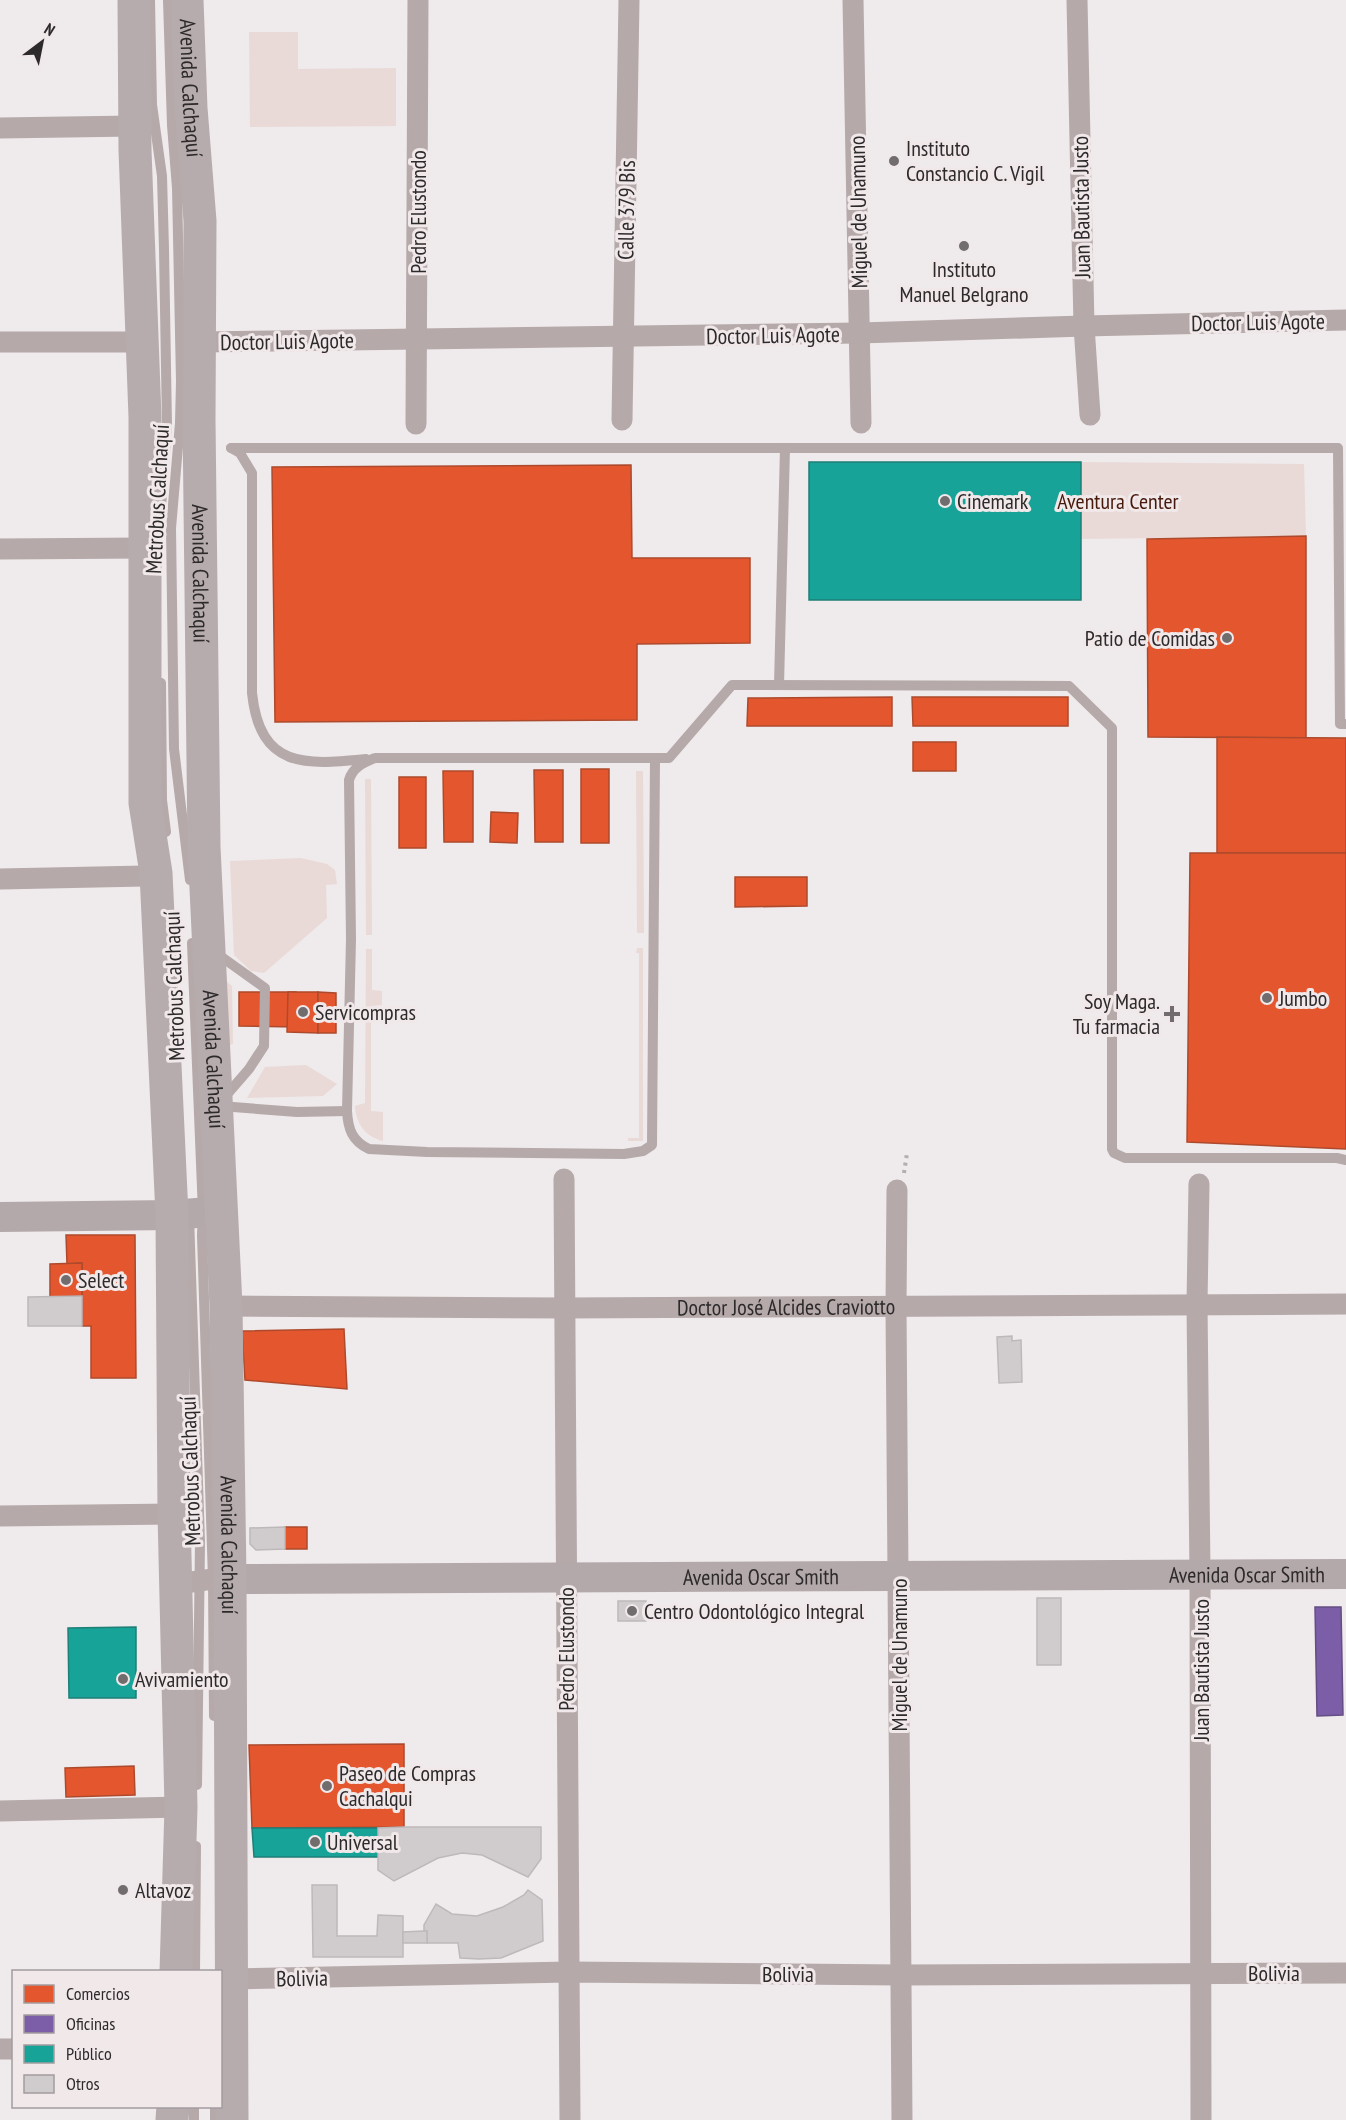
<svg xmlns="http://www.w3.org/2000/svg" width="1346" height="2120" viewBox="0 0 1346 2120" font-family="'PT Sans Narrow',sans-serif">
	<style>
		.green { fill: #e9dad7 }
		.shops { fill: #e4572e; stroke: #ad4a2d; stroke-width: 1.5 }
		.offices { fill: #7b5ea7; stroke: #644e82; stroke-width: 1.5 }
		.public { fill: #17a398; stroke: #1e7f77; stroke-width: 1.5 }
		.building { fill: #d0ccce; stroke: #bdb9bb; stroke-width: 1.5 }
		.lines { fill: none; stroke-linecap: round; stroke-linejoin: round }
		.path { stroke: #b5adae; stroke-width: 4; stroke-dasharray: 3 4.5; stroke-linecap: butt }
		.lane { stroke: #b5a9aa; stroke-width: 10 }
		.street { stroke: #b5a9aa; stroke-width: 21 }
		.secondary { stroke: #b4a9aa; stroke-width: 30 }
		.primary { stroke: #b7acad; stroke-width: 33 }
		.poi-dot { fill: #716d6e; stroke: #f1e8ea; stroke-width: 2 }
		.labels { text-anchor: middle; dominant-baseline: central; stroke-width: 6; stroke-linejoin: round; paint-order: stroke }
		.street-label { font-size: 22px; fill: #2d2a2b; stroke: #f1e8ea }
		.poi-label { font-size: 22px; fill: #2d2a2b; stroke: #f1e8ea; text-anchor: start }
		.park-label { font-size: 22px; fill: #47190c; stroke: #f1e8ea }
	</style>
	<rect width="100%" height="100%" fill="#efeaeb"/>
	<g class="green">
		<polygon points="249,32 298,32 298,69 396,68 396,126 250,127"/>
		<polygon points="1081,462 1304,464 1306,536 1081,539"/>
		<polygon points="636,771 643,771 644,933 637,933"/>
		<polygon points="365,779 371,779 372,935 366,935"/>
		<polygon points="301,858 327,864 335,870 337,884 326,885 327,918 264,973 251,971 234,955 230,861"/>
		<polygon points="637,948 643,948 643,1141 628,1141 628,1138 639,1138 639,953 636,953"/>
		<path d="M366,949H372V990L382,991V1005L371,1006V1111L383,1112V1141C366,1137 356,1124 355,1106L365,1103Z"/>
		<polygon points="219,975 232,986 233,1044 221,1048"/>
		<polygon points="306,1065 337,1084 323,1096 247,1098 265,1067"/>
	</g>
	<g class="shops">
		<polygon points="631,465 632,558 750,558 750,643 637,644 637,720 275,722 272,467"/>
		<polygon points="1306,536 1306,738 1148,737 1147,539"/>
		<polygon points="892,697 892,726 747,726 748,698"/>
		<polygon points="912,697 1068,697 1068,726 913,726"/>
		<polygon points="1217,737 1346,738 1346,853 1217,853"/>
		<rect x="913" y="742" width="43" height="29"/>
		<rect x="581" y="769" width="28" height="74"/>
		<polygon points="534,770 563,770 563,842 535,842"/>
		<polygon points="443,771 473,771 473,842 444,842"/>
		<rect x="399" y="777" width="27" height="71"/>
		<polygon points="491,812 518,813 517,843 490,842"/>
		<polygon points="1190,853 1346,853 1346,1149 1187,1142"/>
		<polygon points="735,877 807,877 807,906 735,907"/>
		<polygon points="239,992 296,992 296,1027 239,1026"/>
		<polygon points="288,992 318,992 318,1033 287,1032"/>
		<polygon points="318,992 336,993 336,1033 318,1033"/>
		<polygon points="66,1235 135,1235 136,1378 91,1378 91,1326 82,1326 82,1263 67,1264"/>
		<polygon points="82,1263 82,1296 50,1297 50,1264"/>
		<polygon points="344,1329 347,1389 245,1380 242,1331"/>
		<rect x="285" y="1527" width="22" height="22"/>
		<polygon points="404,1744 404,1827 252,1828 249,1745"/>
		<polygon points="134,1766 135,1795 66,1797 65,1768"/>
	</g>
	<polygon class="offices" points="1315,1607 1341,1607 1343,1715 1317,1716"/>
	<g class="public">
		<rect x="809" y="462" width="272" height="138"/>
		<polygon points="136,1627 136,1698 69,1698 68,1628"/>
		<polygon points="252,1828 378,1828 378,1857 254,1857"/>
	</g>
	<g class="building">
		<polygon points="82,1296 82,1326 28,1326 28,1297"/>
		<polygon points="1012,1336 1012,1341 1021,1340 1022,1382 999,1383 997,1337"/>
		<polygon points="285,1527 285,1549 256,1550 250,1544 250,1528"/>
		<rect x="1037" y="1598" width="24" height="67"/>
		<rect x="618" y="1601" width="28" height="20"/>
		<polygon points="404,1827 541,1827 541,1859 528,1877 482,1855 462,1853 438,1858 394,1881 378,1870 378,1828"/>
		<polygon points="312,1885 337,1885 337,1936 377,1936 378,1915 403,1916 403,1957 313,1957"/>
		<polygon points="528,1890 542,1900 543,1941 501,1958 479,1959 460,1958 458,1943 427,1943 427,1931 424,1931 424,1925 436,1904 452,1914 477,1916 503,1907 524,1895"/>
		<polygon points="424,1931 427,1931 427,1943 403,1943 403,1932"/>
	</g>
	<g class="lines">
		<polyline class="path" points="904,1173 907,1153"/>
		<g class="lane">
			<polyline points="150,0 152,105 162,176 164,249 167,425 161,508"/>
			<polyline points="168,0 172,125 177,188 181,381 180,423 171,528 174,749 190,880"/>
			<polyline points="231,448 1338,448 1340,724 1346,724"/>
			<path d="M231,448L240,453L252,473V693C260,769 305,765 366,759"/>
			<polyline points="161,683 162,800 166,832"/>
			<polyline points="779,685 785,448"/>
			<path d="M655,759L652,1145L643,1151L624,1154L427,1152L369,1149C352,1141 348,1129 347,1111L351,939L349,780C353,767 363,763 375,758H669L732,685L1069,686L1112,728V1149L1114,1153L1125,1158H1337L1346,1160"/>
			<polyline points="192,943 203,1212 202,1235 213,1579 214,1716"/>
			<polyline points="216,953 265,988 264,1046 249,1069 223,1099"/>
			<polyline points="220,1106 297,1112 347,1111"/>
			<polyline points="189,1216 200,1542 197,1785"/>
			<polyline points="195,1972 196,1846"/>
			<polyline points="194,2120 194,2106"/>
			<polyline points="215,2120 215,2106"/>
		</g>
		<g class="street">
			<polyline points="853,0 861,423"/>
			<polyline points="1077,0 1084,326 1090,415"/>
			<polyline points="0,128 134,126"/>
			<polyline points="0,342 143,342"/>
			<polyline points="199,342 860,333 1084,326 1346,320"/>
			<polyline points="622,420 629,0"/>
			<polyline points="416,424 418,0"/>
			<polyline points="0,549 144,548"/>
			<polyline points="0,879 145,876"/>
			<polyline points="564,1179 570,2120"/>
			<polyline points="1199,1184 1197,1304 1200,1574 1201,2120"/>
			<polyline points="897,1190 896,1306 902,2120"/>
			<path id="s1" d="M226,1306L565,1308L1346,1304"/>
			<polyline points="0,1516 174,1514"/>
			<polyline points="177,1584 213,1579 230,1579"/>
			<polyline points="0,1811 181,1807"/>
			<polyline points="231,1979 568,1972 901,1975 1346,1973"/>
			<polyline points="0,2049 14,2049"/>
		</g>
		<g class="secondary">
			<polyline points="0,1217 172,1215 221,1211"/>
			<path id="s2" d="M230,1579L1346,1574"/>
		</g>
		<g class="primary">
			<polyline points="134,0 135,150 145,417 145,803 156,873 172,1215 174,1514 181,1807 176,1972"/>
			<path id="s3" d="M187,0L191,108L200,221L199,420L204,847L226,1306L230,1579L232,2120"/>
			<polyline points="172,2120 173,2106"/>
		</g>
	</g>
	<g class="poi-dot">
		<circle cx="894" cy="161" r="6"/>
		<circle cx="964" cy="246" r="6"/>
		<circle cx="945" cy="501" r="6"/>
		<circle cx="1227" cy="638" r="6"/>
		<circle cx="1267" cy="998" r="6"/>
		<circle cx="303" cy="1012" r="6"/>
		<path d="M1169 1005h6v6h6v6h-6v6h-6v-6h-6v-6h6z"/>
		<circle cx="66" cy="1280" r="6"/>
		<circle cx="632" cy="1611" r="6"/>
		<circle cx="123" cy="1679" r="6"/>
		<circle cx="327" cy="1786" r="6"/>
		<circle cx="315" cy="1842" r="6"/>
		<circle cx="123" cy="1890" r="6"/>
	</g>
	<g class="labels">
		<g class="street-label">
			<text stroke="none"><textPath href="#s3" startOffset="88">Avenida Calchaquí</textPath></text>
			<text transform="translate(1081 207) rotate(-91)">Juan Bautista Justo</text>
			<text transform="translate(626 210) rotate(-89)">Calle 379 Bis</text>
			<text transform="translate(418 212) rotate(-90)">Pedro Elustondo</text>
			<text transform="translate(858 212) rotate(-91)">Miguel de Unamuno</text>
			<text transform="translate(1258 322) rotate(-1)">Doctor Luis Agote</text>
			<text transform="translate(773 335) rotate(-1)">Doctor Luis Agote</text>
			<text transform="translate(287 341) rotate(-1)">Doctor Luis Agote</text>
			<text transform="translate(157 499) rotate(-87)">Metrobus Calchaquí</text>
			<text stroke="none"><textPath href="#s3" startOffset="574">Avenida Calchaquí</textPath></text>
			<text transform="translate(174 986) rotate(-92)">Metrobus Calchaquí</text>
			<text stroke="none"><textPath href="#s3" startOffset="1060">Avenida Calchaquí</textPath></text>
			<text stroke="none"><textPath href="#s1" startOffset="560">Doctor José Alcides Craviotto</textPath></text>
			<text transform="translate(190 1471) rotate(-92)">Metrobus Calchaquí</text>
			<text stroke="none"><textPath href="#s3" startOffset="1546">Avenida Calchaquí</textPath></text>
			<text stroke="none"><textPath href="#s2" startOffset="1017">Avenida Oscar Smith</textPath></text>
			<text stroke="none"><textPath href="#s2" startOffset="531">Avenida Oscar Smith</textPath></text>
			<text transform="translate(566 1649) rotate(-90)">Pedro Elustondo</text>
			<text transform="translate(899 1655) rotate(-90)">Miguel de Unamuno</text>
			<text transform="translate(1201 1670) rotate(-90)">Juan Bautista Justo</text>
			<text x="1274" y="1973">Bolivia</text>
			<text x="788" y="1974">Bolivia</text>
			<text transform="translate(302 1978) rotate(-1)">Bolivia</text>
		</g>
		<g class="poi-label">
			<text x="906" y="148">Instituto<tspan x="906" dy="25">Constancio C. Vigil</tspan></text>
			<text x="964" y="269" text-anchor="middle">Instituto<tspan x="964" dy="25">Manuel Belgrano</tspan></text>
			<text x="957" y="501">Cinemark</text>
			<text x="1215" y="638" text-anchor="end">Patio de Comidas</text>
			<text x="1279" y="998">Jumbo</text>
			<text x="1160" y="1001" text-anchor="end">Soy Maga.<tspan x="1160" dy="25">Tu farmacia</tspan></text>
			<text x="315" y="1012">Servicompras</text>
			<text x="78" y="1280">Select</text>
			<text x="644" y="1611">Centro Odontológico Integral</text>
			<text x="135" y="1679">Avivamiento</text>
			<text x="339" y="1773">Paseo de Compras<tspan x="339" dy="25">Cachalqui</tspan></text>
			<text x="327" y="1842">Universal</text>
			<text x="135" y="1890">Altavoz</text>
		</g>
		<g class="park-label">
			<text x="1118" y="501">Aventura Center</text>
		</g>
	</g>
	<rect x="12" y="1970" width="210" height="138" fill="#f1e8ea" stroke="#a39c9e" stroke-width="1.5"/>
	<rect x="24" y="1985" width="30" height="18" fill="#e4572e" stroke="#a39c9e" stroke-width="1.5"/>
	<text x="66" y="2000" font-size="18" fill="#2d2a2b">Comercios</text>
	<rect x="24" y="2015" width="30" height="18" fill="#7b5ea7" stroke="#a39c9e" stroke-width="1.5"/>
	<text x="66" y="2030" font-size="18" fill="#2d2a2b">Oficinas</text>
	<rect x="24" y="2045" width="30" height="18" fill="#17a398" stroke="#a39c9e" stroke-width="1.5"/>
	<text x="66" y="2060" font-size="18" fill="#2d2a2b">Público</text>
	<rect x="24" y="2075" width="30" height="18" fill="#d0ccce" stroke="#a39c9e" stroke-width="1.5"/>
	<text x="66" y="2090" font-size="18" fill="#2d2a2b">Otros</text>
	<g transform="translate(42 42) rotate(32)" stroke="#f1e8ea" stroke-width="4.5" paint-order="stroke">
	<path d="M0-4.5L10 22L0 15L-10 22Z" fill="#2d2a2b"/>
	<text y="-9" font-size="16" font-weight="bold" text-anchor="middle" fill="#2d2a2b">N</text>
	</g>
</svg>
